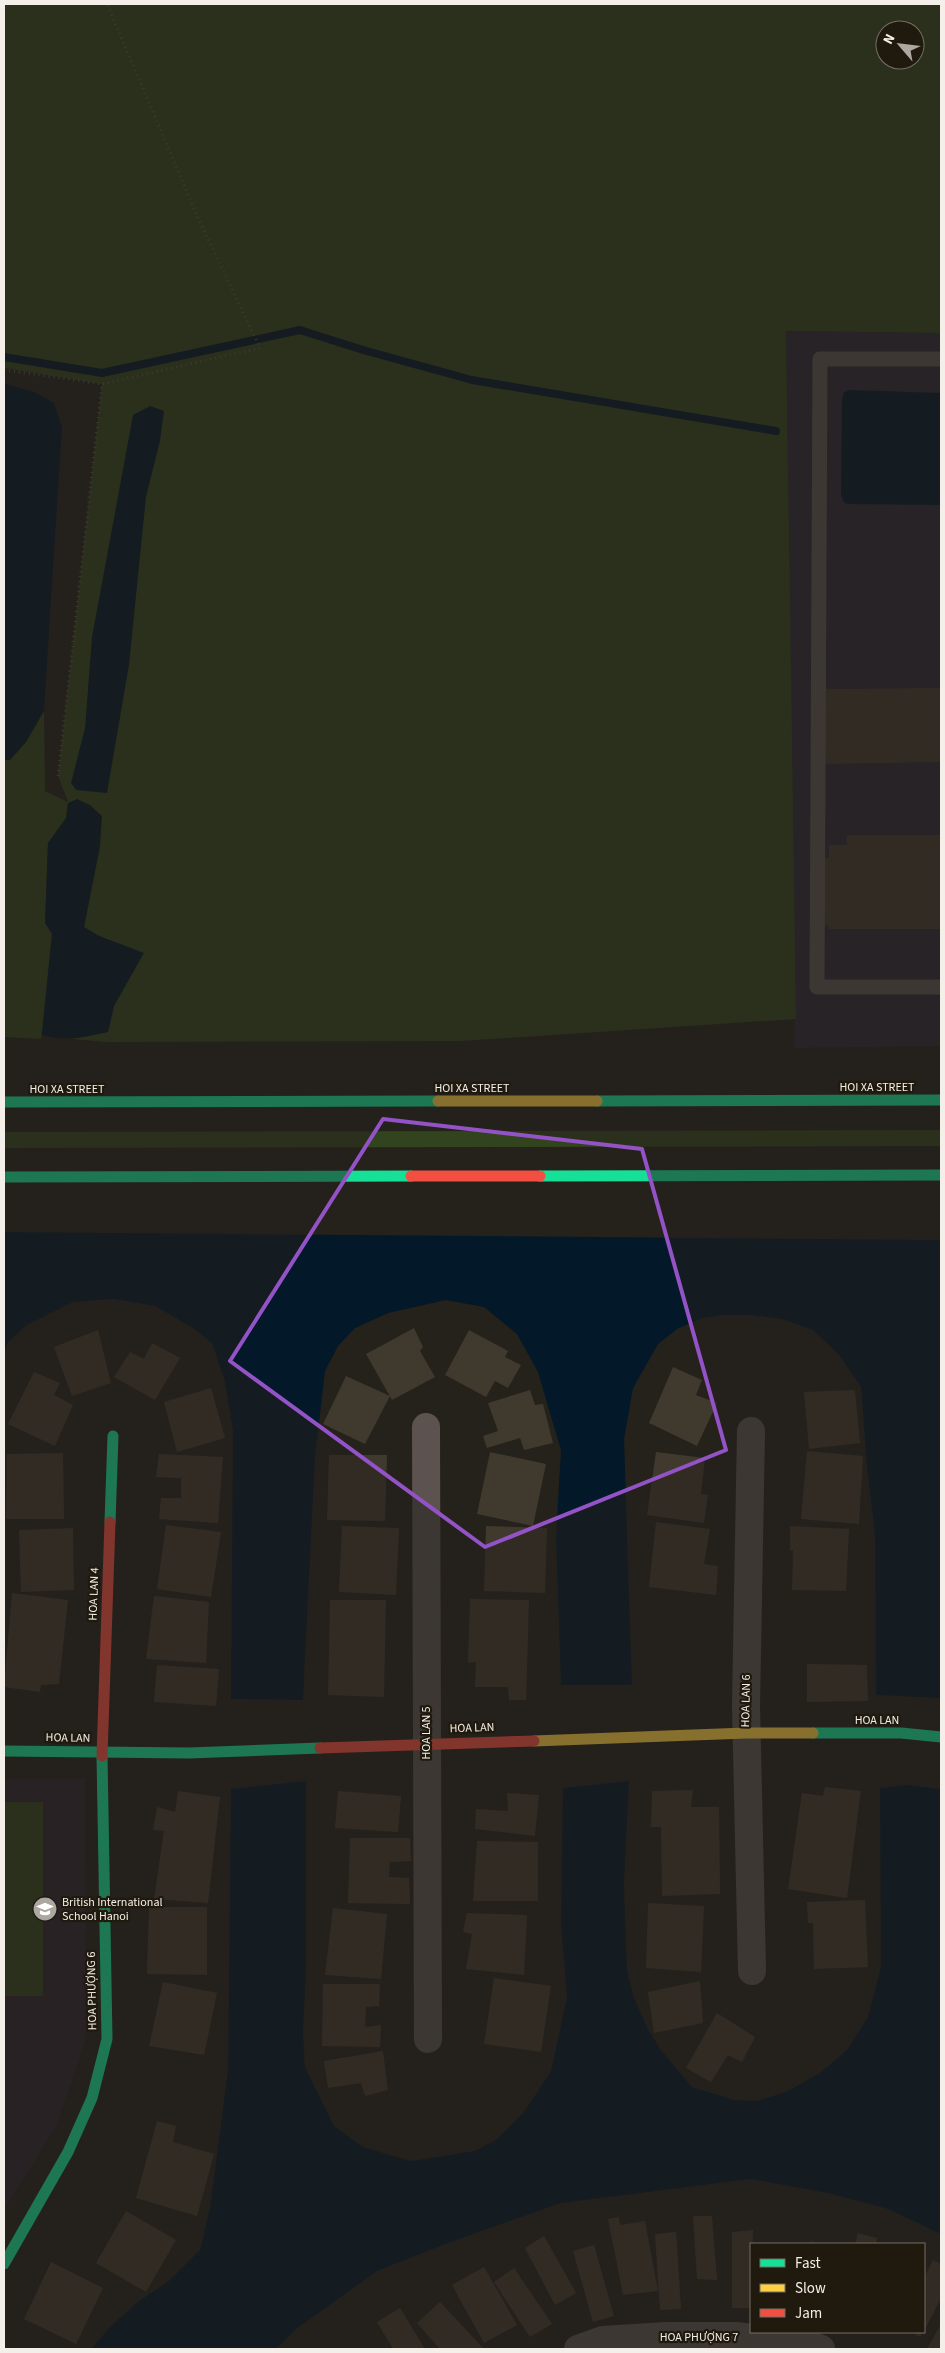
<svg xmlns="http://www.w3.org/2000/svg" width="945" height="2353" viewBox="0 0 945 2353" font-family="'Source Sans 3',sans-serif">
	<style>
		.industrial { fill: #2b2634 }
		.education { fill: #2d2532 }
		.green { fill: #32441d; fill-rule: evenodd }
		.water { fill: #031828 }
		.lines { fill: none; stroke-linecap: round; stroke-linejoin: round }
		.stream { stroke: #031828; stroke-width: 8 }
		.building { fill: #40392e }
		.path { stroke: #5a5451; stroke-width: 3; stroke-dasharray: 1 4; stroke-linecap: butt }
		.lane { stroke: #5c5351; stroke-width: 15 }
		.street { stroke: #5c5351; stroke-width: 28 }
		.fast { stroke: #16e098; stroke-width: 11 }
		.slow { stroke: #ffcf43; stroke-width: 11 }
		.jam { stroke: #f24e42; stroke-width: 11 }
		.marked { fill: none; stroke: #9353c7; stroke-width: 4; stroke-linejoin: round }
		.labels { text-anchor: middle; dominant-baseline: central; stroke-width: 4.5; stroke-linejoin: round; paint-order: stroke }
		.street-label { font-size: 12px; fill: #f4efe8; stroke: #1f190e }
		.poi-label { font-size: 12px; fill: #f4efe8; stroke: #1f190e; text-anchor: start }
	</style>
	<rect width="100%" height="100%" fill="#25211b"/>
	<polygon class="industrial" points="786,331 941,333 941,1046 795,1048"/>
	<polygon class="education" points="4,1779 85,1779 86,2039 57,2124 4,2210"/>
	<g class="green">
		<path d="M4,4H941V333L786,331L796,1019L461,1041L107,1042L72,1039L108,1032L114,1006L143,953L99,936L84,927L100,846L68,803L66,818L48,843L45,923L52,934L41,1039L4,1037V760H10L26,742L44,711L45,791L68,802L58,776L102,384L4,368ZM885,30H915V60H885Z"/>
		<polygon points="941,1130 941,1146 4,1148 4,1132"/>
		<rect x="4" y="1802" width="39" height="194"/>
	</g>
	<g class="water">
		<polygon points="4,383 36,393 54,403 62,427 44,711 26,742 10,760 4,760"/>
		<polygon points="849,390 941,393 941,505 847,504 843,501 841,494 842,399 844,392"/>
		<polygon points="150,406 164,411 160,441 146,497 129,665 107,793 76,790 71,783 85,728 92,637 133,415"/>
		<path d="M77,799L90,805L102,816L100,846L84,927L99,936L144,953L114,1006L108,1032C85,1037 65,1042 42,1035L52,934L45,923L48,843L66,818L68,803Z"/>
		<polygon points="4,1232 941,1240 941,1698 876,1695 875,1535 867,1467 861,1387 839,1355 813,1330 782,1319 750,1315 724,1315 702,1318 677,1329 658,1344 633,1388 624,1439 632,1685 561,1685 556,1537 561,1450 538,1372 517,1334 484,1307 446,1300 388,1313 355,1328 338,1346 325,1371 315,1457 303,1700 231,1699 233,1430 225,1382 212,1343 193,1328 155,1306 114,1299 73,1302 27,1325 8,1342 4,1354"/>
		<polygon points="306,1781 306,1971 303,2030 305,2067 334,2126 363,2147 411,2161 475,2151 497,2139 524,2112 551,2071 567,1997 561,1924 563,1788 629,1781 624,1883 627,1971 634,1998 647,2027 660,2049 692,2087 735,2100 757,2101 788,2091 820,2073 847,2050 868,2017 881,1967 880,1788 906,1785 941,1789 941,2234 888,2209 832,2194 751,2179 561,2203 456,2240 377,2271 296,2329 276,2349 91,2349 111,2326 139,2301 169,2281 200,2250 210,2208 228,2070 231,1789"/>
	</g>
	<g class="lines">
		<polyline class="stream" points="4,357 102,373 300,330 363,350 472,380 776,431"/>
	</g>
	<g class="building">
		<polygon points="941,688 941,762 824,764 824,689"/>
		<polygon points="847,835 941,835 941,929 829,929 828,925 824,925 824,858 829,858 829,845 847,845"/>
		<polygon points="414,1328 423,1347 420,1351 435,1377 392,1400 366,1354"/>
		<polygon points="98,1330 111,1383 72,1396 54,1347"/>
		<polygon points="469,1330 508,1351 505,1357 521,1365 508,1388 495,1381 486,1397 445,1375"/>
		<polygon points="152,1343 180,1358 155,1400 114,1377 130,1352 144,1359"/>
		<polygon points="673,1367 702,1380 696,1395 717,1403 697,1446 649,1423"/>
		<polygon points="34,1372 60,1383 54,1395 73,1405 55,1446 8,1424"/>
		<polygon points="346,1376 390,1396 365,1444 323,1424"/>
		<polygon points="211,1388 225,1438 177,1452 164,1402"/>
		<polygon points="530,1390 535,1405 543,1404 553,1443 524,1450 520,1438 487,1448 483,1436 498,1431 488,1403"/>
		<polygon points="855,1390 860,1443 809,1449 804,1392"/>
		<polygon points="807,1451 863,1456 859,1524 801,1519"/>
		<polygon points="490,1452 546,1464 533,1526 477,1514"/>
		<polygon points="656,1452 705,1458 701,1494 708,1495 704,1523 647,1515"/>
		<polygon points="63,1453 64,1519 6,1519 7,1454"/>
		<polygon points="159,1454 223,1457 218,1523 159,1519 161,1498 181,1498 181,1478 156,1477"/>
		<polygon points="329,1455 387,1455 385,1521 327,1520"/>
		<polygon points="656,1522 710,1529 704,1564 718,1566 716,1595 649,1587"/>
		<polygon points="166,1525 221,1532 211,1597 157,1589"/>
		<polygon points="342,1526 399,1528 396,1595 339,1592"/>
		<polygon points="486,1526 547,1528 545,1593 484,1591"/>
		<polygon points="790,1526 849,1529 846,1591 792,1590 793,1550 790,1551"/>
		<polygon points="73,1528 74,1590 21,1592 19,1530"/>
		<polygon points="12,1593 68,1600 59,1684 41,1685 40,1692 4,1687"/>
		<polygon points="154,1596 209,1602 206,1663 146,1659"/>
		<polygon points="470,1599 529,1600 526,1700 509,1700 508,1687 475,1687 476,1662 468,1663"/>
		<polygon points="330,1600 386,1600 384,1697 328,1695"/>
		<polygon points="807,1664 867,1665 868,1701 807,1702"/>
		<polygon points="157,1665 219,1669 216,1706 154,1702"/>
		<polygon points="825,1787 861,1791 847,1898 788,1889 802,1793 823,1796"/>
		<polygon points="693,1790 691,1807 719,1807 720,1894 662,1896 661,1827 651,1827 652,1791"/>
		<polygon points="178,1791 220,1797 208,1903 154,1899 164,1831 153,1830 157,1807 175,1812"/>
		<polygon points="338,1791 401,1796 398,1832 335,1828"/>
		<polygon points="507,1793 539,1795 535,1836 475,1829 476,1809 508,1811"/>
		<polygon points="350,1838 410,1838 411,1861 390,1862 389,1877 409,1878 410,1904 348,1903"/>
		<polygon points="477,1841 538,1842 538,1901 473,1901"/>
		<polygon points="865,1900 868,1967 814,1969 813,1923 808,1923 807,1902"/>
		<polygon points="648,1903 704,1906 701,1972 646,1968"/>
		<polygon points="149,1907 207,1907 207,1975 147,1974"/>
		<polygon points="333,1908 387,1914 381,1979 325,1975"/>
		<polygon points="467,1913 527,1915 524,1975 466,1969 472,1934 463,1932"/>
		<polygon points="494,1978 551,1986 541,2052 484,2044"/>
		<polygon points="700,1981 703,2023 654,2033 648,1992"/>
		<polygon points="163,1982 217,1993 204,2055 149,2046"/>
		<polygon points="323,1984 380,1984 379,2006 366,2007 365,2027 381,2025 380,2047 322,2046"/>
		<polygon points="717,2013 755,2037 742,2062 728,2055 711,2082 686,2068"/>
		<polygon points="383,2051 388,2090 365,2096 361,2083 328,2088 324,2061"/>
		<polygon points="157,2121 176,2126 173,2142 214,2154 197,2216 136,2198"/>
		<polygon points="126,2211 176,2240 146,2292 96,2263"/>
		<polygon points="693,2216 712,2216 717,2280 697,2279"/>
		<polygon points="619,2217 620,2225 645,2221 658,2291 623,2295 608,2219"/>
		<polygon points="753,2230 751,2308 732,2308 732,2232"/>
		<polygon points="676,2232 681,2309 660,2310 655,2234"/>
		<polygon points="858,2233 877,2238 876,2244 855,2244"/>
		<polygon points="544,2236 576,2293 555,2305 525,2248"/>
		<polygon points="811,2241 822,2244 810,2244"/>
		<polygon points="594,2245 614,2316 593,2322 573,2251"/>
		<polygon points="933,2260 941,2264 941,2298 924,2331 924,2278"/>
		<polygon points="51,2262 103,2288 76,2344 24,2319"/>
		<polygon points="484,2267 517,2325 484,2343 452,2285"/>
		<polygon points="514,2268 552,2324 530,2337 494,2282"/>
		<polygon points="440,2302 484,2349 440,2349 417,2323"/>
		<polygon points="400,2308 425,2349 393,2349 377,2322"/>
		<polygon points="941,2324 941,2349 927,2349"/>
		<polygon points="911,2332 923,2332 920,2337"/>
	</g>
	<g class="lines">
		<g class="path">
			<polyline points="4,370 102,384 260,348 198,218 107,4"/>
			<polyline points="58,776 102,384"/>
		</g>
		<polyline class="lane" points="941,359 820,359 817,987 941,987"/>
		<g class="street">
			<polyline points="426,1427 428,2039"/>
			<polyline points="751,1431 746,1706 752,1971"/>
			<polyline points="578,2349 603,2340 667,2336 736,2336 810,2345 821,2349"/>
		</g>
		<g class="fast">
			<polyline points="597,1101 941,1100"/>
			<polyline points="4,1102 438,1101"/>
			<polyline points="540,1176 941,1175"/>
			<polyline points="4,1177 411,1176"/>
			<polyline points="110,1522 113,1436"/>
			<polyline points="813,1733 901,1733 941,1737"/>
			<polyline points="4,1751 189,1753 320,1748"/>
			<polyline points="4,2264 68,2152 92,2098 107,2039 102,1756"/>
		</g>
		<g class="slow">
			<polyline points="438,1101 597,1101"/>
			<polyline points="534,1741 746,1733 813,1733"/>
		</g>
		<g class="jam">
			<polyline points="411,1176 540,1176"/>
			<polyline points="320,1748 534,1741"/>
			<polyline points="102,1756 110,1522"/>
		</g>
	</g>
	<path d="M0 0H945V2353H0ZM383,1119L642,1149L726,1450L485,1547L230,1361Z" fill="#25211b" fill-opacity=".55" fill-rule="evenodd"/>
	<path class="marked" d="M383,1119L642,1149L726,1450L485,1547L230,1361Z"/>
	<defs>
		<symbol id="school-disc" viewBox="-11 -11 22 22"><circle r="9.5" fill="#aca7a0" stroke="#1f190e"/><path d="M0-5L7-2L0 1L-7-2ZM-4 1L0 2.5L4 1V4Q0 6-4 4Z" fill="#fff"/></symbol>
	</defs>
	<g fill-rule="evenodd">
		<use href="#school-disc" x="31" y="1895" width="28" height="28"/>
	</g>
	<g class="labels">
		<g class="street-label">
			<text x="877" y="1087">HOI XA STREET</text>
			<text x="472" y="1088">HOI XA STREET</text>
			<text x="67" y="1089">HOI XA STREET</text>
			<text transform="translate(94 1594) rotate(-88)">HOA LAN 4</text>
			<text transform="translate(746 1701) rotate(-89)">HOA LAN 6</text>
			<text x="877" y="1720">HOA LAN</text>
			<text transform="translate(472 1728) rotate(-2)">HOA LAN</text>
			<text transform="translate(426 1733) rotate(-90)">HOA LAN 5</text>
			<text transform="translate(68 1738) rotate(1)">HOA LAN</text>
			<text transform="translate(92 1991) rotate(-91)">HOA PHƯỢNG 6</text>
			<text x="699" y="2337">HOA PHƯỢNG 7</text>
		</g>
		<g class="poi-label">
			<text x="62" y="1902">British International<tspan x="62" dy="14">School Hanoi</tspan></text>
		</g>
	</g>
	<rect width="945" height="2353" fill="none" stroke="#f4efe8" stroke-width="10"/>
	<rect x="750" y="2243" width="175" height="90" fill="#1f190e" stroke="#746f65"/>
	<rect x="760" y="2259" width="25" height="8" fill="#16e098" stroke="#746f65"/>
	<text x="795" y="2268" font-size="15" fill="#f4efe8">Fast</text>
	<rect x="760" y="2284" width="25" height="8" fill="#ffcf43" stroke="#746f65"/>
	<text x="795" y="2293" font-size="15" fill="#f4efe8">Slow</text>
	<rect x="760" y="2309" width="25" height="8" fill="#f24e42" stroke="#746f65"/>
	<text x="795" y="2318" font-size="15" fill="#f4efe8">Jam</text>
	<g transform="translate(900 45) rotate(298)"><circle r="24" fill="#1f190e" stroke="#746f65"/>
	<path d="M0-4L9 19L0 12L-9 19Z" fill="#aca7a0"/>
	<text y="-8" font-size="14" font-weight="bold" text-anchor="middle" fill="#f4efe8">N</text>
	</g>
</svg>
